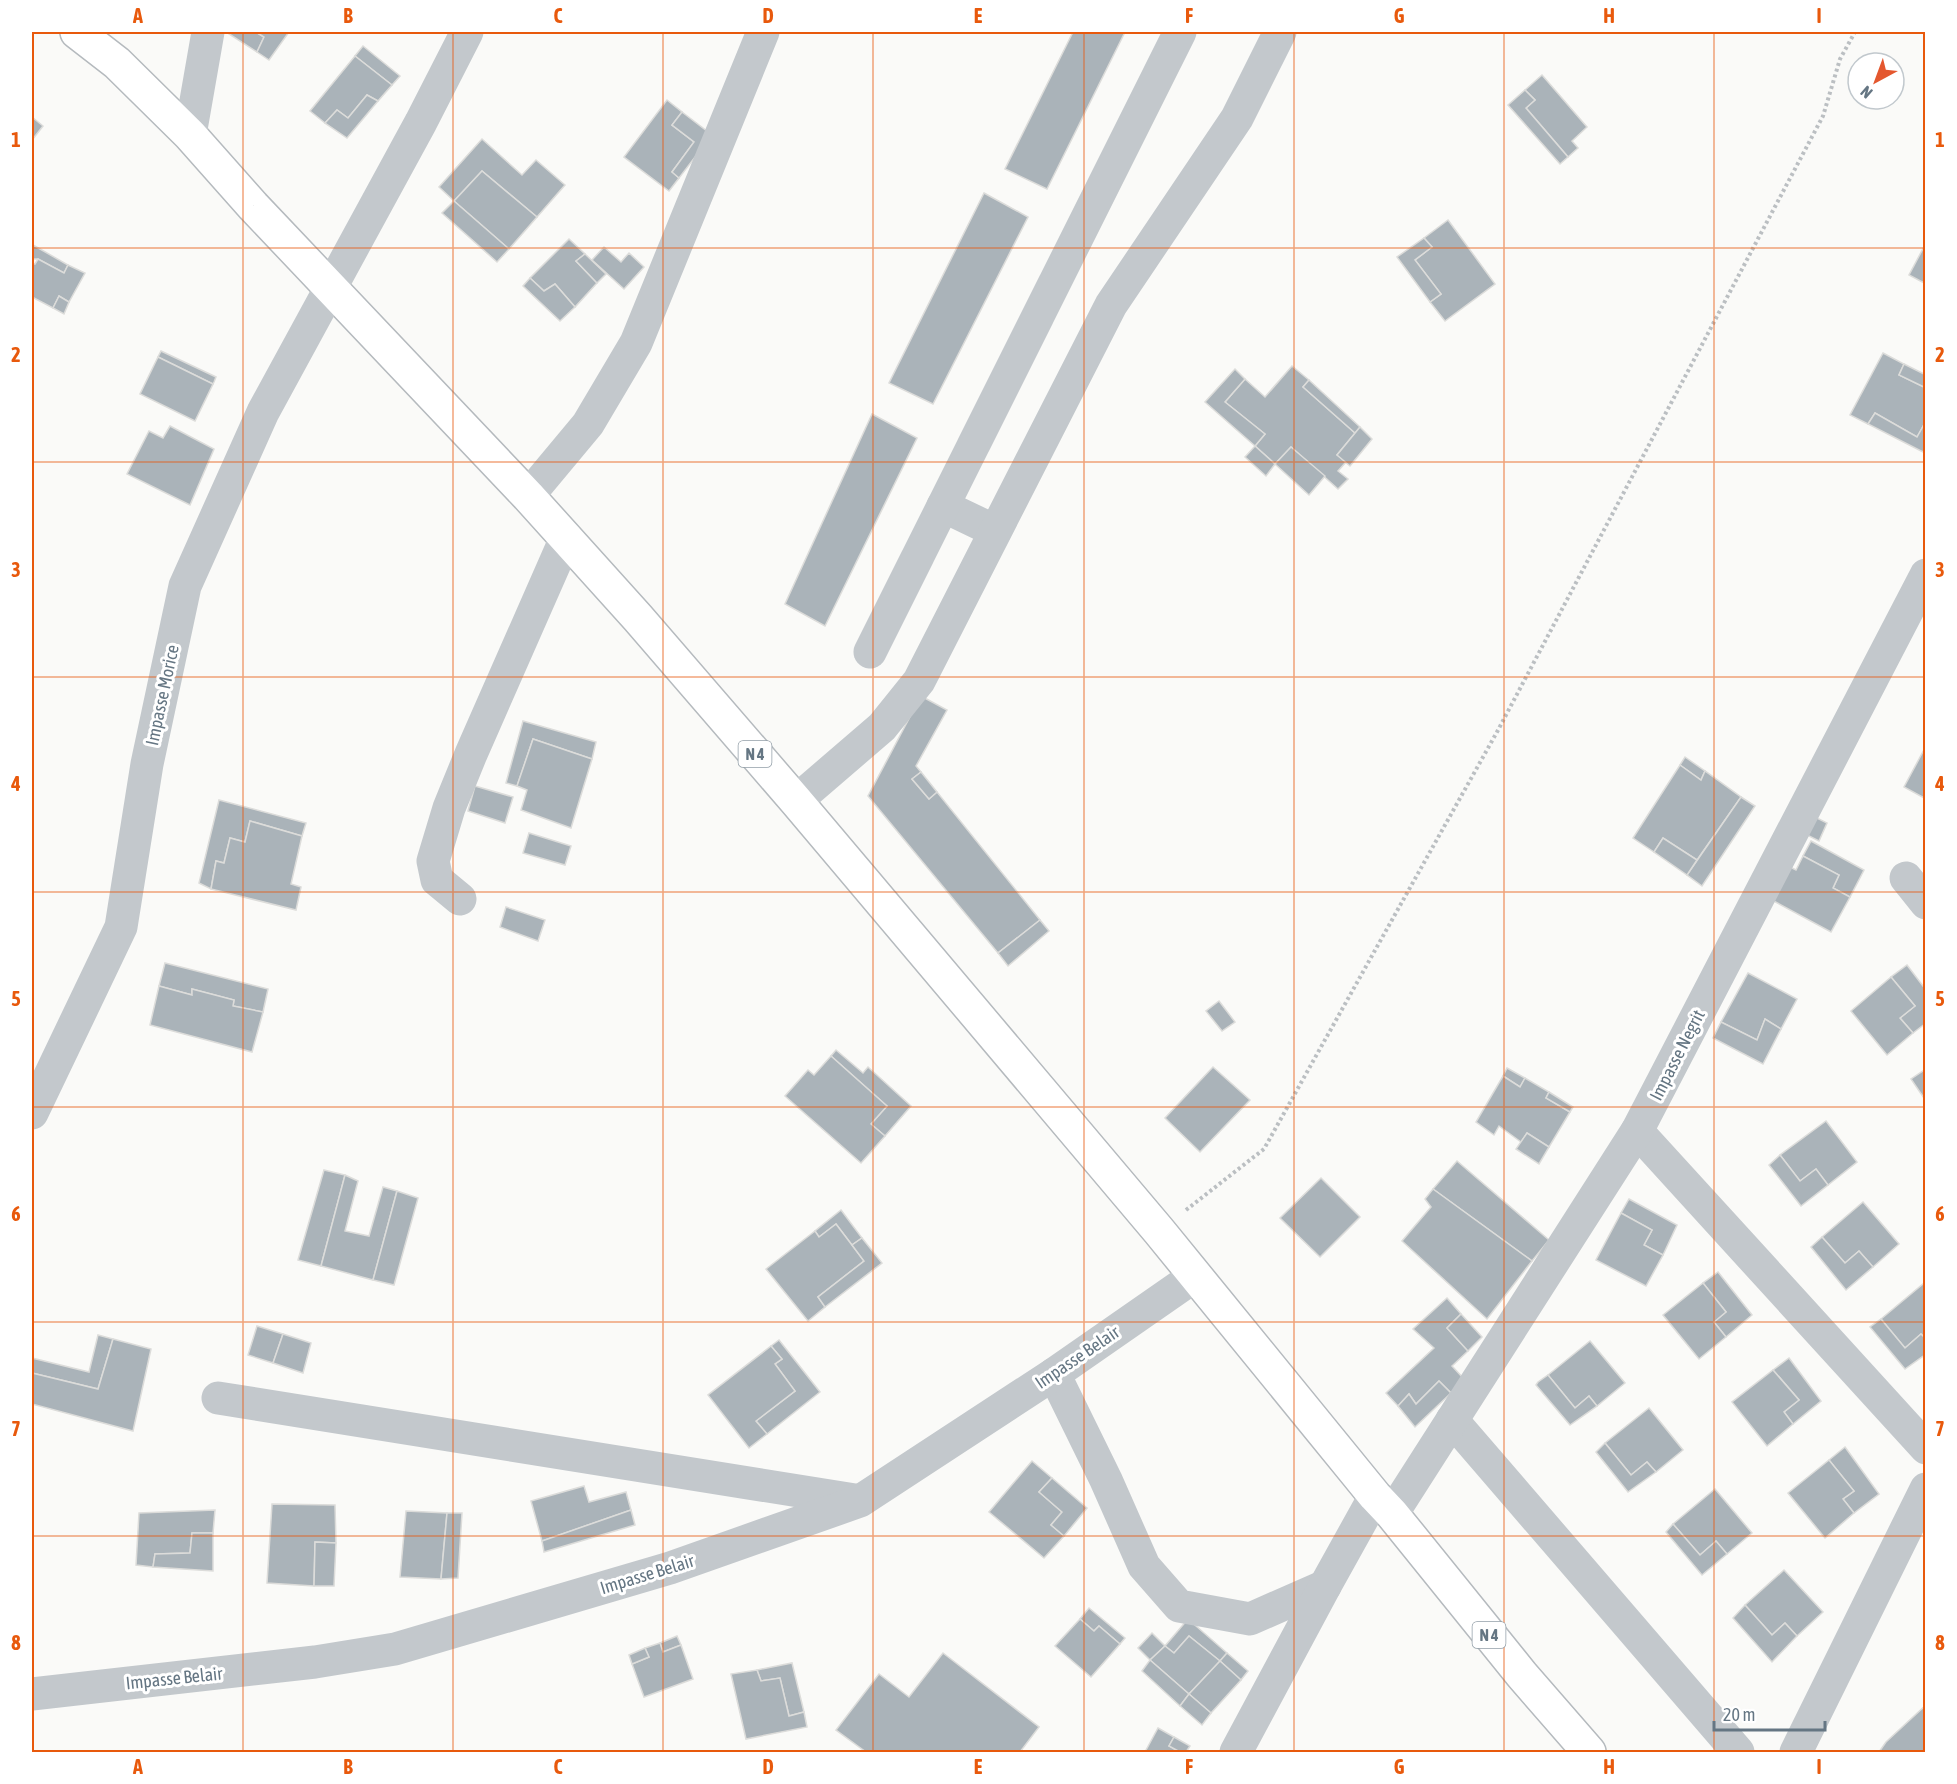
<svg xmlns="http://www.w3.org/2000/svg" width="1957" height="1784" viewBox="0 0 1957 1784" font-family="'Asap Condensed',sans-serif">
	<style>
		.building { fill: #aab3b9; stroke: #dcdcda; stroke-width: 1.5 }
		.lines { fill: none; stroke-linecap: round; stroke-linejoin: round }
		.major-casing { stroke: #b5babe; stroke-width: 36 }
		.path { stroke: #bbbfc2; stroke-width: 4; stroke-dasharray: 3 3; stroke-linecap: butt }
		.minor { stroke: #c3c8cc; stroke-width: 33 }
		.major { stroke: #fff; stroke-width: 33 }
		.grid { fill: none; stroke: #e8590c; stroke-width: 1.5; stroke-opacity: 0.55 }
		.labels { text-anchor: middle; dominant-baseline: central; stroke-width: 6; stroke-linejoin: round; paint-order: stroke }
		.shield { fill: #fff; stroke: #939fa8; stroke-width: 1.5 }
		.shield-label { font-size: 16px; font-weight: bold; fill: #657683 }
		.street-label { font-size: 18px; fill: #657683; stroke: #fff }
		.neatline { fill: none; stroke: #e8590c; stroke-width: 2 }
		.grid-label { font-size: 20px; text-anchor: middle; font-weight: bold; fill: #e8590c }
	</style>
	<rect width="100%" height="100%" fill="#fafaf8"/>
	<g class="building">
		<polygon points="226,32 256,32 264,37 257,52"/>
		<polygon points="256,32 289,32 269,60 257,52 264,37"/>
		<polygon points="1073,32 1125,32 1047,189 1005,169"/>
		<polygon points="363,46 400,76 392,85 355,56"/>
		<polygon points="355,56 392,85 378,101 367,95 348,118 337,110 325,123 310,111"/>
		<polygon points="1542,75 1587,127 1572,141 1578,148 1568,157 1526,108 1535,100 1525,90"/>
		<polygon points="1525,90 1535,100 1526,108 1568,157 1560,164 1508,105"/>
		<polygon points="367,95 378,101 347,138 325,123 337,110 348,118"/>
		<polygon points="667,100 682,112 672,125 694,142 672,172 679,178 669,191 624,157"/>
		<polygon points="682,112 712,135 679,178 672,172 694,142 672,125"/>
		<polygon points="32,117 43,126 32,140"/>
		<polygon points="482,139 522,175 536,160 565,185 537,217 482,171 454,201 439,187"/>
		<polygon points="482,171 537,217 509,249 454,201"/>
		<polygon points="984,193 1028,217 933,404 889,383"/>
		<polygon points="454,201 509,249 497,262 442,213"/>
		<polygon points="1448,220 1495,284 1445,321 1430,302 1441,294 1415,260 1432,247 1424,238"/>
		<polygon points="1424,238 1432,247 1415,260 1441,294 1430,302 1397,257"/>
		<polygon points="569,239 585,254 576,261 597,283 575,307 555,284 544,291 530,278"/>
		<polygon points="1926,243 1926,284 1909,275"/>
		<polygon points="33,245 68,265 64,273 38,259 32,259"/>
		<polygon points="604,247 621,262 629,253 644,267 624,289 592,260"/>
		<polygon points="585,254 606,274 597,283 576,261"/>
		<polygon points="38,259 64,273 68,265 85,273 69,302 59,296 53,308 32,297 32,263 35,264"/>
		<polygon points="530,278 544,291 555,284 575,307 560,321 523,286"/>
		<polygon points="59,296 69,302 64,314 53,308"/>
		<polygon points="161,351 216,377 214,382 213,384 158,357"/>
		<polygon points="1883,353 1904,364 1899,375 1926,388 1926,421 1917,437 1875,413 1868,424 1850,415"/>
		<polygon points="158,357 213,384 195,421 140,394"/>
		<polygon points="1904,364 1926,375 1926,388 1899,375"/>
		<polygon points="1292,366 1309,380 1303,387 1355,433 1337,455 1346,462 1338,471 1348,479 1338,489 1291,447 1275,464 1255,446 1265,434 1225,402 1245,379 1265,397"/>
		<polygon points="1235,369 1245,379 1225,402 1265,434 1255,446 1205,402"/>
		<polygon points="1309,380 1360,427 1355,433 1303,387"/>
		<polygon points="1875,413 1917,437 1926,421 1926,447 1923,452 1868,424"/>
		<polygon points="872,414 917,438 825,626 785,604"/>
		<polygon points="170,426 214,449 190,505 127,474 149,431 163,438"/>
		<polygon points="1360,427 1372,439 1350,466 1337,455"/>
		<polygon points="1255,446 1275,464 1266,476 1245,457"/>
		<polygon points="1291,447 1325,476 1309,495 1275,464"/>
		<polygon points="921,696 947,710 916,766 921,772 912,779 929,799 937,792 1040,920 998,953 868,796"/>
		<polygon points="523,721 596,742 592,759 533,739 517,786 506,783"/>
		<polygon points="533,739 592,759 571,828 521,810 527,790 517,786"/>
		<polygon points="1926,746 1926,799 1904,787"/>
		<polygon points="1685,757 1705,771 1701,780 1680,765"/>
		<polygon points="1680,765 1701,780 1705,771 1741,797 1697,860 1663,838 1654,852 1633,838"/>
		<polygon points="921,772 937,792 929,799 912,779"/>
		<polygon points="475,786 513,797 505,823 468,811"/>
		<polygon points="1741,797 1755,806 1702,886 1687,875"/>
		<polygon points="219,800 306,823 302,836 250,821 245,842 230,838 224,863 216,861 211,889 199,883"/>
		<polygon points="1809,814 1827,823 1819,841 1801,832"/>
		<polygon points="250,821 302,836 291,884 301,887 296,910 211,889 216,861 224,863 230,838 245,842"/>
		<polygon points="529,833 571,846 565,865 523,853"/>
		<polygon points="1663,838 1697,860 1687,875 1654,852"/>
		<polygon points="1811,841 1864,870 1850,897 1833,888 1839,875 1803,856"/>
		<polygon points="1803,856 1839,875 1833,888 1850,897 1831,932 1768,898 1786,865 1796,870"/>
		<polygon points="506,907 545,920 538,941 500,927"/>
		<polygon points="1040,920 1049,931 1008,966 998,953"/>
		<polygon points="165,963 268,989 263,1012 233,1006 234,1000 192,989 192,995 159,986"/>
		<polygon points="1907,965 1926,990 1926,1023 1913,1033 1900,1018 1915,1006 1891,977"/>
		<polygon points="1748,973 1797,999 1781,1029 1765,1019 1757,1040 1721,1022"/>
		<polygon points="1891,977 1915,1006 1900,1018 1913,1033 1887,1055 1851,1011"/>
		<polygon points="159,986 192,995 192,989 234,1000 233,1006 263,1012 252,1052 150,1025"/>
		<polygon points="1219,1001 1235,1022 1222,1031 1206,1011"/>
		<polygon points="1765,1019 1781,1029 1763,1064 1713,1038 1721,1022 1757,1040"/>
		<polygon points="836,1050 863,1073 868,1067 911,1106 885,1136 871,1124 887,1106 831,1056"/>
		<polygon points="831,1056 887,1106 871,1124 885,1136 861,1163 785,1096 808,1070 814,1075"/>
		<polygon points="1213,1067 1250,1100 1200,1152 1165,1118"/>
		<polygon points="1507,1068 1525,1078 1520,1087 1503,1076"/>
		<polygon points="1926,1069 1926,1101 1911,1079"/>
		<polygon points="1503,1076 1520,1087 1525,1078 1549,1092 1546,1098 1570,1112 1549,1147 1527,1133 1521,1142 1499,1126 1494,1135 1476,1122"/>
		<polygon points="1549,1092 1573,1107 1570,1112 1546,1098"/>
		<polygon points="1826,1121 1857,1162 1828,1185 1816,1169 1800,1181 1780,1155"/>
		<polygon points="1527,1133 1549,1147 1539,1164 1516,1149"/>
		<polygon points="1780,1155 1800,1181 1816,1169 1828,1185 1801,1206 1769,1165"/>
		<polygon points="1457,1161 1549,1240 1532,1261 1433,1189"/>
		<polygon points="324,1170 345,1175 321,1266 298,1260"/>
		<polygon points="345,1175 358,1181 345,1231 369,1236 383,1187 397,1191 373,1280 321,1266"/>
		<polygon points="1321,1178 1360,1217 1320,1257 1280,1218"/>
		<polygon points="1433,1189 1532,1261 1487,1319 1402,1241 1431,1207 1425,1199"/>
		<polygon points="397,1191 418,1198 394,1285 373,1280"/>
		<polygon points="1629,1199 1677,1225 1663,1255 1644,1245 1652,1230 1621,1213"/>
		<polygon points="1863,1202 1899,1244 1873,1267 1859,1251 1845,1263 1822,1237"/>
		<polygon points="841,1210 862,1238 852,1245 836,1224 819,1237 815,1231"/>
		<polygon points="1621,1213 1652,1230 1644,1245 1663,1255 1646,1286 1596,1260"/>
		<polygon points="836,1224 864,1261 818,1297 825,1307 808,1321 766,1269 815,1231 819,1237"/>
		<polygon points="1822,1237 1845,1263 1859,1251 1873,1267 1846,1290 1811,1247"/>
		<polygon points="862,1238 882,1263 825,1307 818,1297 864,1261 852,1245"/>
		<polygon points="1718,1272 1752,1315 1726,1337 1714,1322 1726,1312 1703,1283"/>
		<polygon points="1703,1283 1726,1312 1714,1322 1726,1337 1699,1359 1663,1315"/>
		<polygon points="1923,1284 1926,1286 1926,1339 1921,1334 1905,1348 1881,1319"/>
		<polygon points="1447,1298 1461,1314 1447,1328 1468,1351 1452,1366 1464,1379 1451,1393 1439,1381 1416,1404 1409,1394 1398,1406 1386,1393 1434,1348 1413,1329"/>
		<polygon points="1461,1314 1482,1337 1468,1351 1447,1328"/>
		<polygon points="1881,1319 1905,1348 1921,1334 1926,1339 1926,1354 1905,1369 1870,1327"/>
		<polygon points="257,1326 283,1334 273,1363 248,1355"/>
		<polygon points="283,1334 311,1343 303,1373 273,1363"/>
		<polygon points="98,1335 113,1339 98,1389 32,1373 32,1358 89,1372"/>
		<polygon points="113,1339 151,1349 133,1431 32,1404 32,1373 98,1389"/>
		<polygon points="779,1340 820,1392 767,1434 756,1421 795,1391 775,1364 782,1359 771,1346"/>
		<polygon points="1590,1341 1625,1383 1597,1406 1589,1396 1575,1408 1548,1375"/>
		<polygon points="771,1346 782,1359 775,1364 795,1391 756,1421 767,1434 749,1448 708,1395"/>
		<polygon points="1789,1358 1821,1401 1793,1424 1784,1412 1799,1400 1773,1370"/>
		<polygon points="1773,1370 1799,1400 1784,1412 1793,1424 1767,1446 1732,1402"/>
		<polygon points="1548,1375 1575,1408 1589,1396 1597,1406 1570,1425 1536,1385 1538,1382"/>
		<polygon points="1439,1381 1451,1393 1415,1427 1398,1406 1409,1394 1416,1404"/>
		<polygon points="1649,1408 1683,1450 1656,1472 1647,1462 1631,1475 1605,1443"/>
		<polygon points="1605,1443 1631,1475 1647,1462 1656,1472 1628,1492 1596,1452"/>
		<polygon points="1845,1447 1879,1494 1854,1513 1843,1499 1854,1491 1829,1460"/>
		<polygon points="1829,1460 1854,1491 1843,1499 1854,1513 1825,1538 1788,1493"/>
		<polygon points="1032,1461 1052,1478 1039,1492 1062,1512 1051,1525 1064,1536 1044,1558 989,1512"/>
		<polygon points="1052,1478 1087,1508 1064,1536 1051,1525 1062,1512 1039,1492"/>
		<polygon points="584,1486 589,1502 626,1492 631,1510 542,1541 531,1501"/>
		<polygon points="1715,1489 1752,1533 1727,1554 1716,1541 1700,1555 1673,1524"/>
		<polygon points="272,1504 335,1505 336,1543 315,1542 314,1586 267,1583"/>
		<polygon points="215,1510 213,1533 192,1533 190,1553 155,1554 153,1567 136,1565 139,1513"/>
		<polygon points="631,1510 635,1525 544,1552 542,1541"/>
		<polygon points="406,1511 447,1513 441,1579 400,1577"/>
		<polygon points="447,1513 462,1513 458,1578 441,1579"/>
		<polygon points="1673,1524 1700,1555 1716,1541 1727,1554 1702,1575 1666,1532"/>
		<polygon points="192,1533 213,1533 213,1571 153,1567 155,1554 190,1553"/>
		<polygon points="315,1542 336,1543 334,1586 314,1586"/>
		<polygon points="1784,1570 1823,1612 1797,1636 1785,1623 1772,1635 1745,1605"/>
		<polygon points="1745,1605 1772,1635 1785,1623 1797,1636 1772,1662 1733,1618"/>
		<polygon points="1089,1608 1125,1638 1120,1644 1099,1626 1094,1631 1080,1619"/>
		<polygon points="1080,1619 1094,1631 1099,1626 1120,1644 1091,1677 1055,1646"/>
		<polygon points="1188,1619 1227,1653 1220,1661 1189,1636 1174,1653 1165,1646"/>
		<polygon points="1152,1633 1165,1646 1150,1660 1138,1648"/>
		<polygon points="677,1636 681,1645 663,1652 660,1643"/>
		<polygon points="1189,1636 1220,1661 1189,1694 1150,1660 1165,1646 1174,1653"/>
		<polygon points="660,1643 663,1652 681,1645 693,1679 644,1697 632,1664 649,1657 645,1648"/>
		<polygon points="645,1648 649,1657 632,1664 629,1655"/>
		<polygon points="943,1653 1039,1727 1020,1752 866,1752 836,1730 879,1674 909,1697"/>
		<polygon points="1227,1653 1248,1671 1241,1680 1220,1661"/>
		<polygon points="1150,1660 1189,1694 1180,1706 1142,1671"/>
		<polygon points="1220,1661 1241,1680 1211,1713 1189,1694"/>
		<polygon points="792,1663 804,1712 789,1716 780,1678 761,1681 757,1670"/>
		<polygon points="757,1670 761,1681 780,1678 789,1716 804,1712 807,1727 746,1739 731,1674"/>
		<polygon points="1189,1694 1211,1713 1202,1725 1180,1706"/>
		<polygon points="1926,1705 1926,1752 1879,1752 1886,1742"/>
		<polygon points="1158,1728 1174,1737 1169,1746 1180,1752 1145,1752"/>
		<polygon points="1174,1737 1190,1746 1186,1752 1180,1752 1169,1746"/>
	</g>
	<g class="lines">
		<defs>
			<polyline id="major" points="77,32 117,63 190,135 253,206 528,496 638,618 796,801 1159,1231 1375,1496 1392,1514 1522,1675 1589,1752"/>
		</defs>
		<use href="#major" class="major-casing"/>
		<polyline class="path" points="1186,1210 1264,1149 1497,732 1823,116 1840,59 1855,32"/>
		<g class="minor">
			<polyline points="190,135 208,32"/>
			<polyline points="528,496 588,424 636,343 763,32"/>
			<polyline points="943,506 995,531"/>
			<polyline points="870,652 1180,32"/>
			<polyline points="796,801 882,727 919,681 1111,305 1237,118 1280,32"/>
			<polyline points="1906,878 1926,903"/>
			<polyline points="460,899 437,880 433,861 449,808 471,754 566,538"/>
			<polyline points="32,1113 121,927 147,764 185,586 263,412 421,122 467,32"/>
			<polyline points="1637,1131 1926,1448"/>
			<polyline points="1054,1374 1106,1480 1144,1566 1179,1606 1250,1619 1325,1586"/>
			<polyline points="218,1398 855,1500"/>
			<polyline points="1452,1420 1738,1752"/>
			<polyline points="1392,1514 1637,1131 1926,575"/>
			<polyline points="32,1694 315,1662 395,1649 670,1568 860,1501 1054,1374 1195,1276"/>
			<polyline points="1236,1752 1325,1586 1375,1496"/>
			<polyline points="1796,1752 1926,1489"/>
		</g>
		<use href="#major" class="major"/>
	</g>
	<path class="grid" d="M243,32V1752M453,32V1752M663,32V1752M873,32V1752M1084,32V1752M1294,32V1752M1504,32V1752M1714,32V1752M32,248H1926M32,462H1926M32,677H1926M32,892H1926M32,1107H1926M32,1322H1926M32,1536H1926"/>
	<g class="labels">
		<g class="shield">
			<rect x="738.5" y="741" width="33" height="26" rx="4.5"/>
			<rect x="1472.5" y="1622" width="33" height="26" rx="4.5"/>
		</g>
		<g class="shield-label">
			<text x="755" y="754">N 4</text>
			<text x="1489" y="1635">N 4</text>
		</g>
		<g class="street-label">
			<text transform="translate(162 695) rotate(-78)">Impasse Morice</text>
			<text transform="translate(1677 1055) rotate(-63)">Impasse Negrit</text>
			<text transform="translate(1077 1357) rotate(-34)">Impasse Belair</text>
			<text transform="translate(647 1574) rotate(-17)">Impasse Belair</text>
			<text transform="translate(174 1678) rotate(-6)">Impasse Belair</text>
		</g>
	</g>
	<rect width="1957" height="1784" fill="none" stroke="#ffffff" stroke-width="66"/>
	<g transform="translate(1876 81) rotate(221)"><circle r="28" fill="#ffffff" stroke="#c1c8cd" stroke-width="1.5"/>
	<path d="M0-4.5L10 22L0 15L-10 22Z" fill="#e4572e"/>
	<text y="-9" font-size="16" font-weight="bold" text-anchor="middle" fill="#657683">N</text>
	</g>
	<path d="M1714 1721v9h111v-9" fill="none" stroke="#657683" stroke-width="3"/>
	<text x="1723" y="1721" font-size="18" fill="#657683" stroke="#ffffff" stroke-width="4.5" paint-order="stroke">20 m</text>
	<rect x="33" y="33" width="1891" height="1718" class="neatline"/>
	<g class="grid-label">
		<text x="138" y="23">A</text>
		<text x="348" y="23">B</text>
		<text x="558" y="23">C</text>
		<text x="768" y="23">D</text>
		<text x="978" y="23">E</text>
		<text x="1189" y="23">F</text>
		<text x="1399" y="23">G</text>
		<text x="1609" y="23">H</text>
		<text x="1819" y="23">I</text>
		<text x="16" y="147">1</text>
		<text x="1940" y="147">1</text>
		<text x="16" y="362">2</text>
		<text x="1940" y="362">2</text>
		<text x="16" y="577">3</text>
		<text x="1940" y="577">3</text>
		<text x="16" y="791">4</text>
		<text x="1940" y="791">4</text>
		<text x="16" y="1006">5</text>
		<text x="1940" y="1006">5</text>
		<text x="16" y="1221">6</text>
		<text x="1940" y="1221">6</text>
		<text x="16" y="1436">7</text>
		<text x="1940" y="1436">7</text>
		<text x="16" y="1650">8</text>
		<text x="1940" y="1650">8</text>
		<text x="138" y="1774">A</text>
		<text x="348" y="1774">B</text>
		<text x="558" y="1774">C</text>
		<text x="768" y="1774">D</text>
		<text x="978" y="1774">E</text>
		<text x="1189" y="1774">F</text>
		<text x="1399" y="1774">G</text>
		<text x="1609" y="1774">H</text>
		<text x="1819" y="1774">I</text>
	</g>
</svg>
